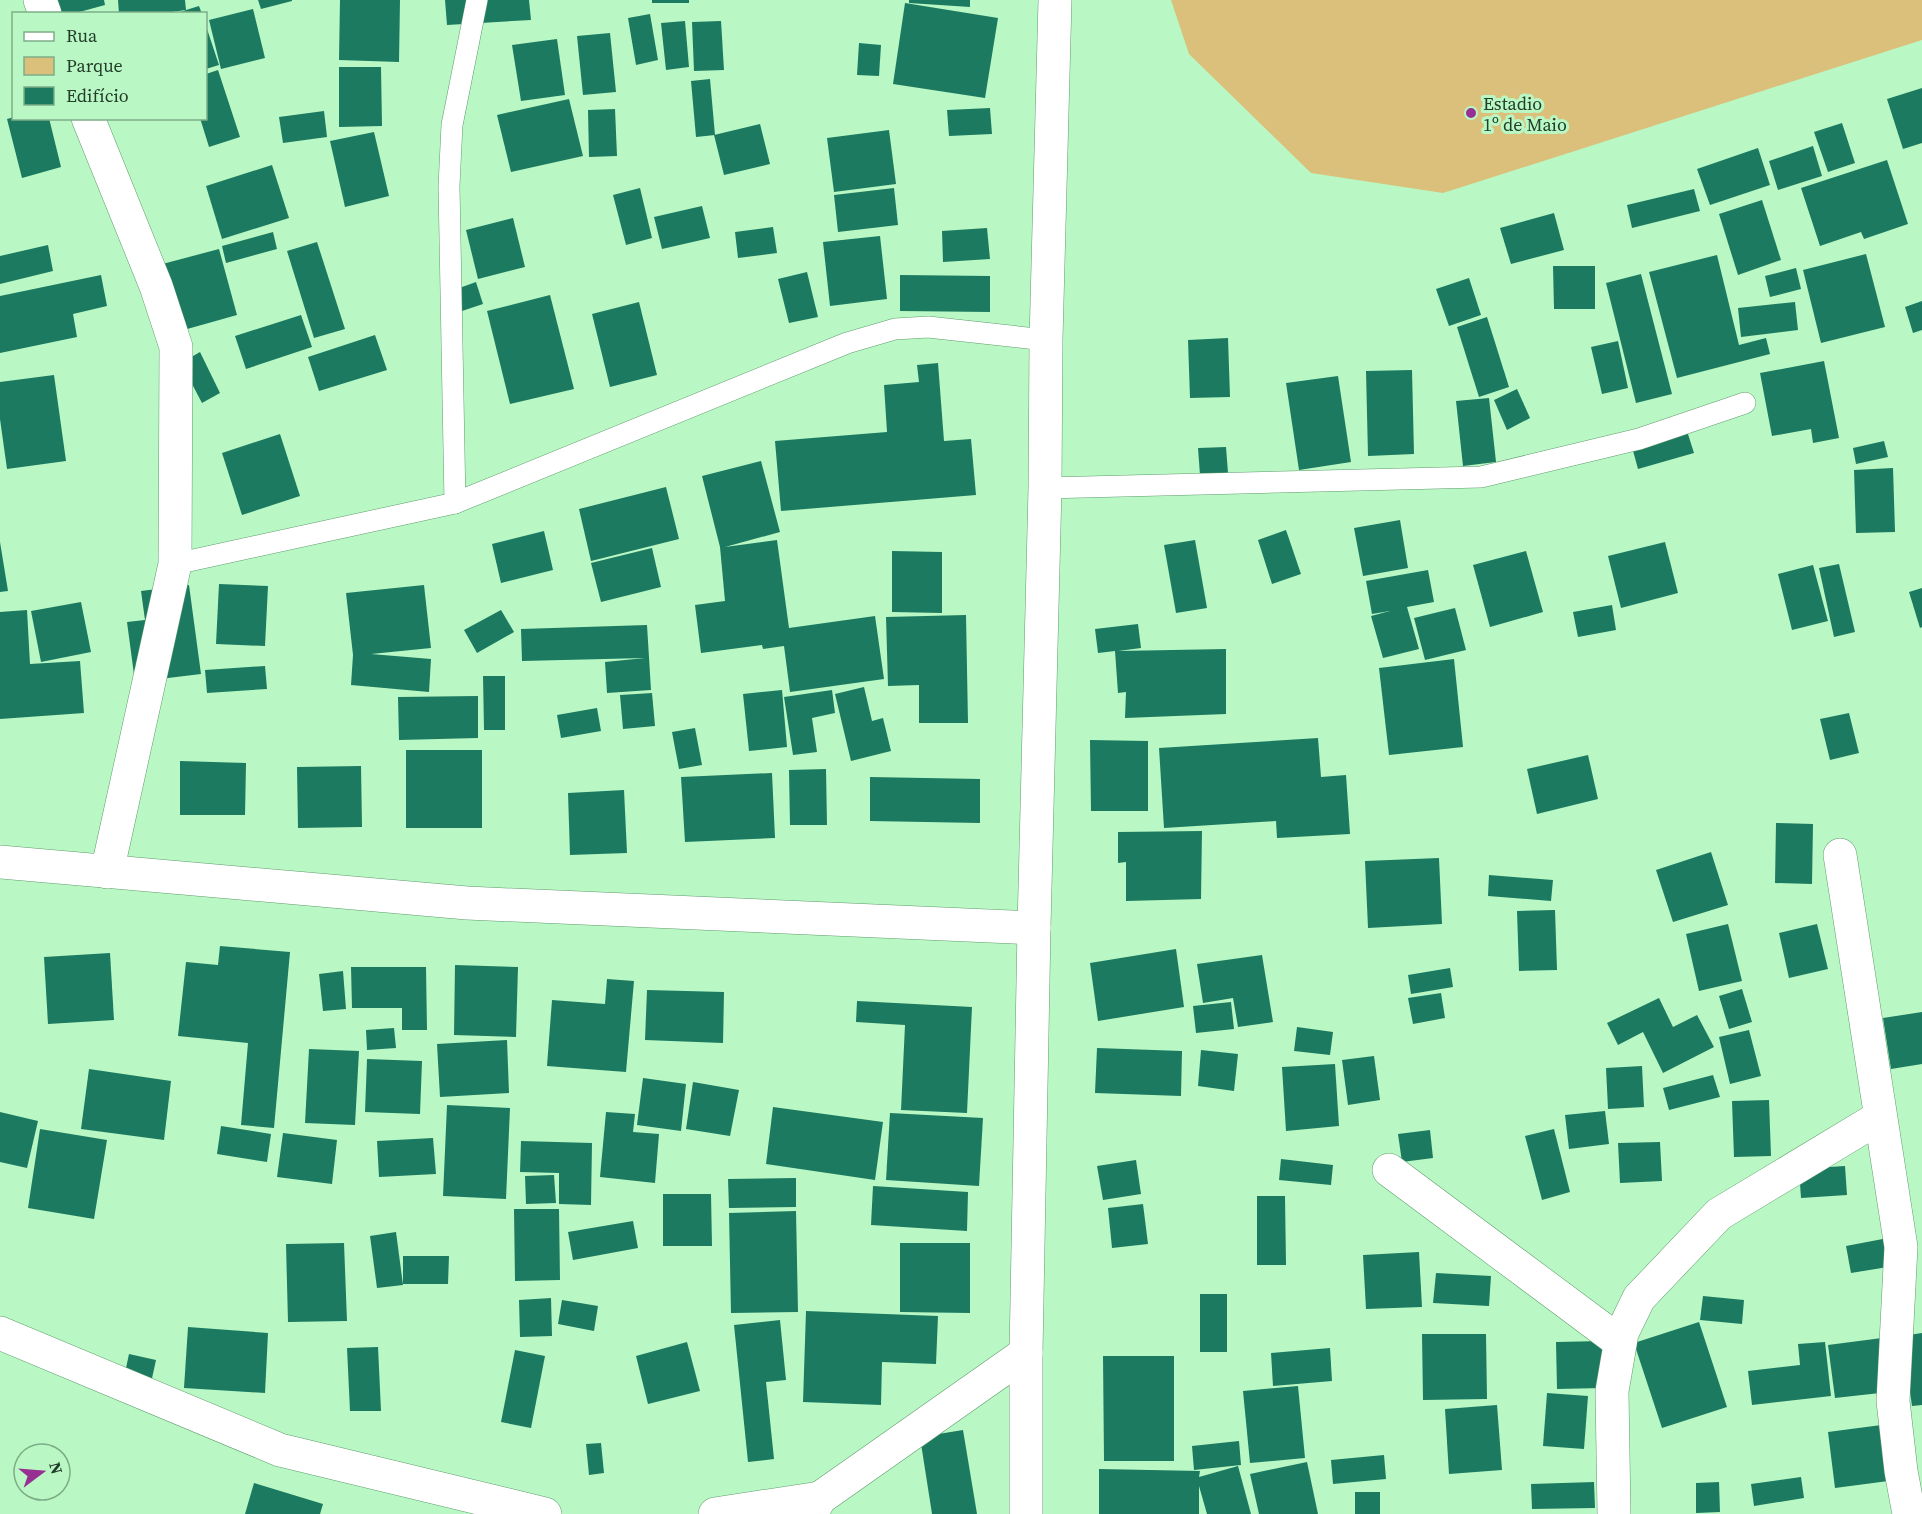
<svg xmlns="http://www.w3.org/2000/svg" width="1922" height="1514" viewBox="0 0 1922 1514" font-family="'Source Serif 4',serif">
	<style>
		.park { fill: #dac07a }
		.building { fill: #1c7a60 }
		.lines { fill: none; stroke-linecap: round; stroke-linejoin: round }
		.lane-casing { stroke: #609c6d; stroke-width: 22 }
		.street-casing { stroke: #609c6d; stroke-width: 34 }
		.primary-casing { stroke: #609c6d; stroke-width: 34 }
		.lane { stroke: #fff; stroke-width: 21 }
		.street { stroke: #fff; stroke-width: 33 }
		.primary { stroke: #fff; stroke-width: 33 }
		.poi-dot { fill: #982f93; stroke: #b9f8c5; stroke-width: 2 }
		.labels { text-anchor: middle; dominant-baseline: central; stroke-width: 6; stroke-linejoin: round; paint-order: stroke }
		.poi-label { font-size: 18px; fill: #233d29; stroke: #b9f8c5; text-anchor: start }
	</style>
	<rect width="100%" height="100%" fill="#b9f8c5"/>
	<polygon class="park" points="1171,0 1922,0 1922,40 1443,193 1311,173 1189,54"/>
	<g class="building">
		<polygon points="33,0 104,0 105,5 72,14 37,14"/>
		<polygon points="118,0 185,0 186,10 199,6 202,14 177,14 186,10 157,14 119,14"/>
		<polygon points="258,0 292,0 292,1 261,9"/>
		<polygon points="340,0 400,0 399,62 339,60"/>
		<polygon points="445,0 529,0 531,20 447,25"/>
		<rect x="652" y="0" width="37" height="3"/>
		<polygon points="909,0 970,0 970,7 909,3"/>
		<polygon points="905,3 998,18 985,98 893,84"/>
		<polygon points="253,9 265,58 221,69 209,20"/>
		<polygon points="650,14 658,60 636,65 628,18"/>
		<polygon points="685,21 689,67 666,70 661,23"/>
		<polygon points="721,21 724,70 694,71 692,22"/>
		<polygon points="206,26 219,65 206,69"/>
		<polygon points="610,33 616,92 583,95 577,36"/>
		<polygon points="557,39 565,95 521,101 512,45"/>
		<polygon points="859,43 881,45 879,76 857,75"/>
		<polygon points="339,67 381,67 382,126 339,127"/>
		<polygon points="218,70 240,137 209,147 200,118 206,118 206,74"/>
		<polygon points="710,79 715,135 696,137 691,81"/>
		<polygon points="1922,88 1922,143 1903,149 1887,99"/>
		<polygon points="569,99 583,156 511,172 497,115"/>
		<polygon points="990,108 992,134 949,136 947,110"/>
		<polygon points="615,109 617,156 589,157 588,110"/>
		<polygon points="324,111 327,137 283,143 279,117"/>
		<polygon points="14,117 14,118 49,118 61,167 22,178 7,119"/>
		<polygon points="1842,123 1855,163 1828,172 1814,132"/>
		<polygon points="760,124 770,164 724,175 714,135"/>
		<polygon points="889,130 896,184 834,192 827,138"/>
		<polygon points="374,132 389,196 345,207 330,141"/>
		<polygon points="1813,146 1822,176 1778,190 1769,161"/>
		<polygon points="1758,148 1770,185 1710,205 1697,169"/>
		<polygon points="1887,160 1908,224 1864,239 1861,232 1820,246 1801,188"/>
		<polygon points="272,165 289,218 222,239 206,186"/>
		<polygon points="640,188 652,238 626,245 613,195"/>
		<polygon points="894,188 898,225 838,232 834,195"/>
		<polygon points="1694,189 1700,211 1632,228 1627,205"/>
		<polygon points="1762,200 1781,260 1738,275 1719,214"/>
		<polygon points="702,206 710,238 662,249 654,217"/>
		<polygon points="1554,213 1564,250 1511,264 1500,228"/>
		<polygon points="513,218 525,267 478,279 466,230"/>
		<polygon points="773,227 777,253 738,258 735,232"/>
		<polygon points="987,228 990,259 943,262 942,231"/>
		<polygon points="273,232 277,249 226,263 222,246"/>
		<polygon points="880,236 887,299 830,306 823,242"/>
		<polygon points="317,242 345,329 314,338 287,251"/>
		<polygon points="48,245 53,271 0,284 0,256"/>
		<polygon points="219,249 237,315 173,333 155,266"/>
		<polygon points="1866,254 1885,327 1821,343 1803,270"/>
		<polygon points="1717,255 1739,345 1766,338 1770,354 1677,378 1649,272"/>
		<polygon points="1553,266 1595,266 1595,309 1554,309"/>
		<polygon points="1796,268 1801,289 1770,297 1765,276"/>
		<polygon points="807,272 818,317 789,323 778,279"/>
		<polygon points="1641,274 1672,394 1636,403 1606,283"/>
		<polygon points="101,275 107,306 73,314 77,337 0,353 0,296"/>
		<polygon points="900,275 990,276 990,312 900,311"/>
		<polygon points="1469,278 1481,315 1449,326 1436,289"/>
		<polygon points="476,282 483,304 459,312 451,291"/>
		<polygon points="550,295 574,389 510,404 487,311"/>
		<polygon points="1922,301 1922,330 1913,333 1905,307"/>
		<polygon points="639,302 657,375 610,387 592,314"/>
		<polygon points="1795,302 1798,330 1741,337 1738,308"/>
		<polygon points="301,315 312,347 246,369 235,336"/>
		<polygon points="1487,317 1509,387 1479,397 1457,327"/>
		<polygon points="375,335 387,370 319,391 308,357"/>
		<polygon points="1228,338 1230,397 1190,398 1188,340"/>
		<polygon points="1618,341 1628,388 1602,394 1591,347"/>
		<polygon points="200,352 220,393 202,403 181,363"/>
		<polygon points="1824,361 1839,438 1813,443 1811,429 1772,436 1760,373"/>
		<polygon points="938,363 944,441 971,439 976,495 781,511 775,441 887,432 884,385 919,382 917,365"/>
		<polygon points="1412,370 1414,454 1368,456 1366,371"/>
		<polygon points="54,375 66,461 7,469 0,419 0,382"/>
		<polygon points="1338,376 1351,462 1299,470 1286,383"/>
		<polygon points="1517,389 1530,418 1507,430 1494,400"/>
		<polygon points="1489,398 1496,462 1463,466 1456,401"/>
		<polygon points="1687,431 1694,453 1638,469 1632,447"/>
		<polygon points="280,434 300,496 242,515 222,453"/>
		<polygon points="1884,441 1888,457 1856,464 1853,448"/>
		<polygon points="1226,447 1228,473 1200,475 1198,448"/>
		<polygon points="761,461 780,532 725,547 777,540 789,628 875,616 884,679 790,692 784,646 763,649 762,645 701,653 695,605 725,601 720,547 702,476"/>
		<polygon points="1893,468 1895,532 1856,533 1854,470"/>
		<polygon points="666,487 679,539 591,561 579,509"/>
		<polygon points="1400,520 1408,568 1363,576 1354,528"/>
		<polygon points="1286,530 1301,574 1272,584 1258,540"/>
		<polygon points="544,531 553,570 501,583 492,544"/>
		<polygon points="1195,540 1207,608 1176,613 1164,545"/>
		<polygon points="0,542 8,591 0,592"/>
		<polygon points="1665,542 1678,593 1621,608 1608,556"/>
		<polygon points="652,548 661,587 601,602 591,563"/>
		<polygon points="892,551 942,552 942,613 892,612"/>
		<polygon points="1526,551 1543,612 1490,627 1473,565"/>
		<polygon points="1839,564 1855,632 1834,637 1819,568"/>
		<polygon points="1813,565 1828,621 1792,630 1778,574"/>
		<polygon points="1428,570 1434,602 1407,607 1419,649 1383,658 1371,616 1390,611 1372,614 1366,581"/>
		<polygon points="219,584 268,586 265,646 216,644"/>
		<polygon points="189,585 201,674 135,682 127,622 145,620 141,591"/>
		<polygon points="424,585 431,648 371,654 431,659 429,692 351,685 353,655 346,593"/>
		<polygon points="1922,588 1922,627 1920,628 1909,592"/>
		<polygon points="81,602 91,652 41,662 31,611"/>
		<polygon points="1612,605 1616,630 1578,637 1573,612"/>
		<polygon points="1455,608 1466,650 1425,660 1414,618"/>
		<polygon points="27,610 30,664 80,661 84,713 0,719 0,612"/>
		<polygon points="501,610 514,632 477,653 464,630"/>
		<polygon points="966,615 968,723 919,723 919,685 888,686 886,617"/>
		<polygon points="1138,624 1141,648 1118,651 1226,649 1226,714 1125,718 1126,692 1118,693 1115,651 1098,653 1095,629"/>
		<polygon points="647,625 651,690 607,693 605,662 645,658 522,661 521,629"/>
		<polygon points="1454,659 1463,747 1389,755 1379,668"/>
		<polygon points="265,666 267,689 207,693 205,670"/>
		<polygon points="483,676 505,676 505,730 484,730"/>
		<polygon points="864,687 872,721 883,718 891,751 851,761 835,694"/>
		<polygon points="782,690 787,747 749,751 743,694"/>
		<polygon points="832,690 835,713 812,718 817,752 793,755 784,697"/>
		<polygon points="652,693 655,726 623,729 620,695"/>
		<polygon points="478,696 478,738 399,740 398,697"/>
		<polygon points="597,708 601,731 561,738 557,715"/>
		<polygon points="1849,713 1859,753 1830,760 1820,719"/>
		<polygon points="695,728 702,765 679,769 672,732"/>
		<polygon points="1318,738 1321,777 1346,775 1350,834 1277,838 1276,821 1164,828 1159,748"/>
		<polygon points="1090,740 1148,741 1148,811 1091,811"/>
		<rect x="406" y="750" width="76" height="78"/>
		<polygon points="1588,755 1598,799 1537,814 1527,769"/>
		<polygon points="180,761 246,763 245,815 180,815"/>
		<polygon points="361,766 362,827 298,828 297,767"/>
		<polygon points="826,769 827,825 790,825 789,770"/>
		<polygon points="772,773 775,838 685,842 681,777"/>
		<polygon points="870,777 980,779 980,823 870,821"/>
		<polygon points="624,790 627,853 570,855 568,793"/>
		<polygon points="1776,823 1813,824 1812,884 1775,883"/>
		<polygon points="1202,831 1201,899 1126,901 1126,862 1118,863 1118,832"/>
		<polygon points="1711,852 1728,905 1673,922 1656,870"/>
		<polygon points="1439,858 1442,924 1368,928 1365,861"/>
		<polygon points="1489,875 1553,880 1551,901 1488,896"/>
		<polygon points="1555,910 1557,970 1519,971 1517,911"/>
		<polygon points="1728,924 1742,981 1699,991 1686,934"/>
		<polygon points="1817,924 1828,969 1789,978 1779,933"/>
		<polygon points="220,946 290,952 274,1128 241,1125 248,1043 178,1036 186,962 218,965"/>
		<polygon points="1176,949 1184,1007 1098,1021 1090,963"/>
		<polygon points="110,953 114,1020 48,1024 44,957"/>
		<polygon points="1262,955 1273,1022 1238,1027 1233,998 1203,1003 1197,964"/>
		<polygon points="455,965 518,967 516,1037 454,1035"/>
		<polygon points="351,967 426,967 427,1030 402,1030 402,1008 352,1008"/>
		<polygon points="1450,968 1453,987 1411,994 1408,975"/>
		<polygon points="343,971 346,1009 323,1011 319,974"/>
		<polygon points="607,979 634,981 626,1072 547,1066 552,1000 605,1004"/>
		<polygon points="1742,989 1752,1022 1729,1029 1719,996"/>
		<polygon points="647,990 724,992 723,1043 645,1040"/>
		<polygon points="1441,993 1445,1018 1413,1024 1408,998"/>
		<polygon points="1659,998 1673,1027 1697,1015 1714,1047 1663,1073 1643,1032 1618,1045 1607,1023"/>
		<polygon points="857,1001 972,1007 967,1113 901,1110 905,1025 856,1022"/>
		<polygon points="1231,1002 1234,1029 1196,1033 1193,1006"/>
		<polygon points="1922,1012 1922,1064 1891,1069 1883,1018"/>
		<polygon points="1297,1027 1333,1032 1330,1055 1294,1051"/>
		<polygon points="394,1028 396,1048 367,1050 366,1030"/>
		<polygon points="1749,1030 1761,1076 1730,1084 1719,1037"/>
		<polygon points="507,1040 509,1093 440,1097 437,1044"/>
		<polygon points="1097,1048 1182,1051 1181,1096 1095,1093"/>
		<polygon points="309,1049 359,1051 355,1125 305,1123"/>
		<polygon points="1201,1050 1238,1054 1234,1091 1198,1086"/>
		<polygon points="1374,1056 1380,1100 1348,1105 1342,1060"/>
		<polygon points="367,1059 422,1061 420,1114 365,1112"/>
		<polygon points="1335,1064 1339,1126 1286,1131 1282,1067"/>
		<polygon points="1642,1066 1644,1107 1608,1109 1606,1068"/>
		<polygon points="89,1069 171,1081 164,1140 81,1129"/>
		<polygon points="1713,1075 1720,1097 1669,1110 1663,1088"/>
		<polygon points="643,1078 686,1084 681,1131 637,1125"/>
		<polygon points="693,1082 739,1090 730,1136 686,1129"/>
		<polygon points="1769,1100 1771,1156 1734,1157 1732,1101"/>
		<polygon points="447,1105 510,1108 506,1199 443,1196"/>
		<polygon points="773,1107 883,1122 875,1180 766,1164"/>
		<polygon points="1605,1111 1609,1144 1569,1149 1565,1115"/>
		<polygon points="0,1112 38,1121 27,1168 0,1162"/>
		<polygon points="606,1112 635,1114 633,1132 659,1134 655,1183 600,1177"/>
		<polygon points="890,1113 983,1118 979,1186 886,1180"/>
		<polygon points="221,1126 271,1134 267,1162 217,1154"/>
		<polygon points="40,1129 107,1140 94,1219 28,1208"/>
		<polygon points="1554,1129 1570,1192 1542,1200 1525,1136"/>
		<polygon points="1430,1130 1433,1158 1402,1162 1398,1134"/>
		<polygon points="283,1133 337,1140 332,1184 277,1177"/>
		<polygon points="433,1138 436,1174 379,1177 377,1141"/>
		<polygon points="521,1141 592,1143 591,1205 559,1204 559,1173 520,1172"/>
		<polygon points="1660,1142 1662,1181 1620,1183 1618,1143"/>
		<polygon points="1281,1159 1333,1165 1331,1185 1279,1180"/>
		<polygon points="1136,1160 1141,1194 1103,1200 1097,1166"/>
		<polygon points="1845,1166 1847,1195 1801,1198 1799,1169"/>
		<polygon points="554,1175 556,1203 526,1204 525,1176"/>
		<polygon points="796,1178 796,1207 729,1208 728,1179"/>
		<polygon points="873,1186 968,1192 967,1231 871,1225"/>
		<polygon points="663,1194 711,1194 712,1246 663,1246"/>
		<polygon points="1257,1196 1285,1196 1286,1265 1257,1265"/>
		<polygon points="1143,1204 1148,1244 1112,1248 1108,1208"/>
		<polygon points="514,1209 559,1209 560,1280 515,1281"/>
		<polygon points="796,1211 798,1312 731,1313 729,1213"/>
		<polygon points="633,1221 638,1248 573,1260 568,1232"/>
		<polygon points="396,1232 403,1285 377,1288 370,1236"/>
		<polygon points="1888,1238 1894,1266 1851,1273 1846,1246"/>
		<polygon points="344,1243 347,1321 288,1322 286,1244"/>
		<polygon points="900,1243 970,1243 970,1313 900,1312"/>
		<polygon points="1419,1252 1422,1307 1366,1309 1363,1255"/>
		<polygon points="403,1256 449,1256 448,1284 403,1284"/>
		<polygon points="1436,1273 1491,1276 1489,1306 1433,1303"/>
		<rect x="1200" y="1294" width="27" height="58"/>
		<polygon points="1703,1296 1744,1300 1742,1324 1700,1320"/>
		<polygon points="551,1298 552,1336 520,1337 519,1300"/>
		<polygon points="562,1300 598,1306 594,1331 558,1324"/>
		<polygon points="806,1311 938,1316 936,1364 882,1362 881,1405 803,1402"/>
		<polygon points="780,1320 786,1380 766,1382 774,1459 748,1462 734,1325"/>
		<polygon points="1699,1322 1727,1407 1662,1428 1634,1343"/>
		<polygon points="188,1327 268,1333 265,1393 184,1388"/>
		<polygon points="1922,1333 1922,1405 1912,1406 1902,1336"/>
		<polygon points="1422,1334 1486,1334 1487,1399 1423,1400"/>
		<polygon points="1882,1338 1889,1392 1835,1398 1828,1345"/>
		<polygon points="1603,1341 1603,1388 1557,1389 1556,1342"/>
		<polygon points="687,1342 700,1391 648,1404 636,1356"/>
		<polygon points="1825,1342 1831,1396 1752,1405 1748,1371 1800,1365 1798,1344"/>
		<polygon points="378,1347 381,1411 350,1411 347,1348"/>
		<polygon points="1330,1348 1332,1381 1273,1386 1271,1353"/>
		<polygon points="515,1350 545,1356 531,1428 501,1422"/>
		<polygon points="129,1354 156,1360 149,1392 122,1387"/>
		<polygon points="1103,1356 1174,1356 1174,1461 1104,1461"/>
		<polygon points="1298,1386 1305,1458 1250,1463 1243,1391"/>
		<polygon points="1547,1393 1588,1396 1584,1449 1543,1446"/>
		<polygon points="1497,1405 1502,1470 1449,1474 1445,1409"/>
		<polygon points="1889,1424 1896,1480 1835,1488 1828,1432"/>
		<polygon points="963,1430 977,1514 932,1514 920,1437"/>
		<polygon points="1239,1441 1241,1465 1194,1470 1192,1446"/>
		<polygon points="601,1443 604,1473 589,1475 586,1444"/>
		<polygon points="1384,1455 1386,1479 1333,1484 1331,1460"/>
		<polygon points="1307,1462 1318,1514 1259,1514 1250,1474"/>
		<polygon points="1238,1466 1251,1514 1207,1514 1199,1486 1199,1514 1099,1514 1099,1469 1200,1471 1199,1477"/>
		<polygon points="1801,1477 1804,1498 1754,1506 1751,1484"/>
		<polygon points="1594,1482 1595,1508 1532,1509 1531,1484"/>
		<polygon points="1719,1482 1720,1512 1696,1513 1696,1483"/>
		<polygon points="254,1483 323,1504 320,1514 245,1514"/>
		<rect x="1355" y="1492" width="25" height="22"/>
	</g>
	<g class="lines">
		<defs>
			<g id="lane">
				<polyline points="1045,488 1481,477 1639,439 1745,403"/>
				<polyline points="455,503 847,343 895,329 928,327 1046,340"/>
				<polyline points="175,564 455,503 449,186 452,125 477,0"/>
			</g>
			<g id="street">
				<polyline points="40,0 45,14"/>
				<polyline points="88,118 156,286 176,347 175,564 107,872"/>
				<polyline points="1840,855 1901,1247 1893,1401 1901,1471 1909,1514"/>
				<polyline points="0,862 467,903 1034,928"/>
				<polyline points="1389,1170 1620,1342"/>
				<polyline points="0,1333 280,1450 545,1514"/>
				<polyline points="715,1514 820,1498"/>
				<polyline points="811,1514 820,1498 1026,1353"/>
				<polyline points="1614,1514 1612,1391 1622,1333 1639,1298 1719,1214 1880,1117"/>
			</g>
			<polyline id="primary" points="1026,1514 1026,1353 1034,928 1045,488 1046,340 1055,0"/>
		</defs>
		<use href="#lane" class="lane-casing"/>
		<use href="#street" class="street-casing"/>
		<use href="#primary" class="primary-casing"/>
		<use href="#lane" class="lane"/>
		<use href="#street" class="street"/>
		<use href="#primary" class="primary"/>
	</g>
	<circle class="poi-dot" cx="1471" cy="113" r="6"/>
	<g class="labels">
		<g class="poi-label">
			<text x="1483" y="103">Estadio<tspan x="1483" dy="21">1º de Maio</tspan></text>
		</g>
	</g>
	<rect x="12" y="12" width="195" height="108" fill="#b9f8c5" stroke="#7dad87" stroke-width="1.5"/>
	<rect x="24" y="32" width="30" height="9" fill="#ffffff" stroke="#7dad87" stroke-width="1.5"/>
	<text x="66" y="42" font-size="18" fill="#233d29">Rua</text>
	<rect x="24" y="57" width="30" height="18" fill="#dac07a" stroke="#7dad87" stroke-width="1.5"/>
	<text x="66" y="72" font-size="18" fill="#233d29">Parque</text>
	<rect x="24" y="87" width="30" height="18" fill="#1c7a60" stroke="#7dad87" stroke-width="1.5"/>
	<text x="66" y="102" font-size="18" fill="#233d29">Edifício</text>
	<g transform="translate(42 1472) rotate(74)"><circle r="28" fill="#b9f8c5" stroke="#7dad87" stroke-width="1.5"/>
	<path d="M0-4.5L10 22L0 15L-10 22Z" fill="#982f93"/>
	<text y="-9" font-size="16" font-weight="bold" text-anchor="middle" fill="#233d29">N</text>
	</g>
</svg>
